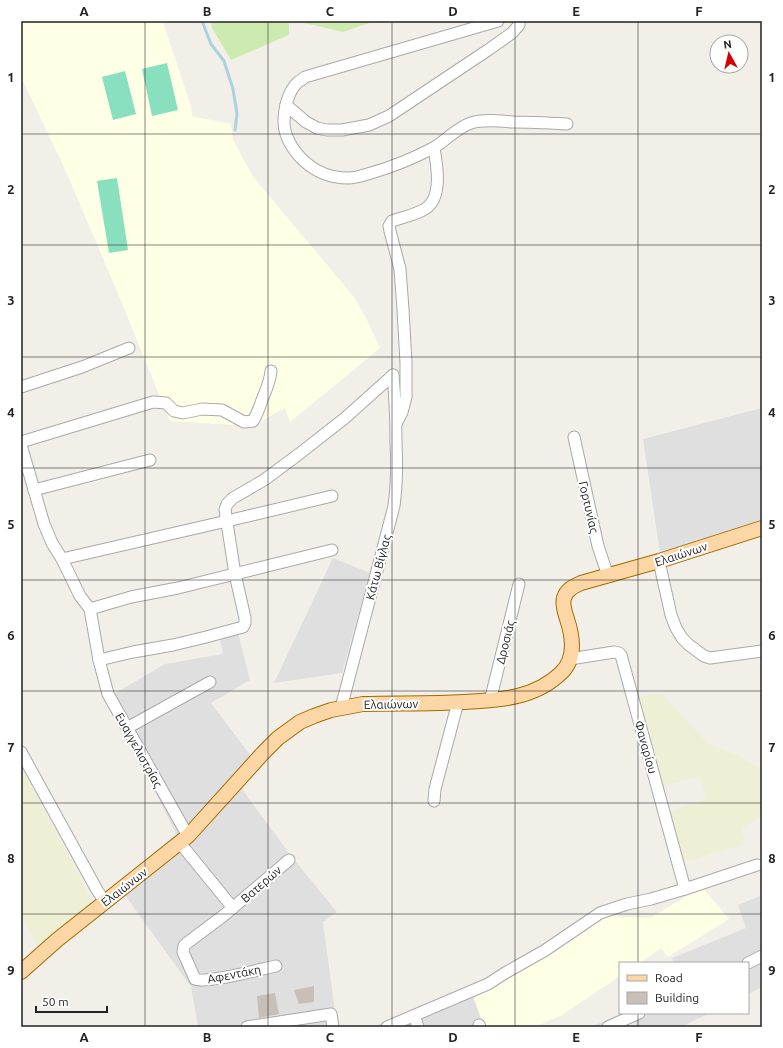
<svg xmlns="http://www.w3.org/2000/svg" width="783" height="1048" viewBox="0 0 783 1048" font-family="Ubuntu,sans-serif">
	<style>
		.residential { fill: #e0dfdf }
		.education { fill: #ffffe5 }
		.farmland { fill: #eef0d5 }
		.grass { fill: #cdebb0 }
		.pitch { fill: #88e0be }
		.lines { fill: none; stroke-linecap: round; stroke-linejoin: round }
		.stream { stroke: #aad3df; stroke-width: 3 }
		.building { fill: #c7bfb8 }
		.minor-casing { stroke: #a9a9a9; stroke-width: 13 }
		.major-casing { stroke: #a06b00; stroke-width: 16 }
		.minor { stroke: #fff; stroke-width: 11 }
		.major { stroke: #fcd6a4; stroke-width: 14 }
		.grid { fill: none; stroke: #222; stroke-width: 1; stroke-opacity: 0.55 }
		.labels { text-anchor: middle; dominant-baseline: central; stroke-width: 4; stroke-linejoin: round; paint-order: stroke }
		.street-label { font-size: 12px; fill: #222; stroke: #fff }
		.neatline { fill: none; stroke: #222; stroke-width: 1.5 }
		.grid-label { font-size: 13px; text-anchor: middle; font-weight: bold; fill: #222 }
	</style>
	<rect width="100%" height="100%" fill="#f2efe9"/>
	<g class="residential">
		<polygon points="762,408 762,521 660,553 643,439"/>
		<polygon points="333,558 370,573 342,673 274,683"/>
		<polygon points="238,633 250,680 211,703 257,764 239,785 291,856 337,912 323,922 337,1027 198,1027 191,987 117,884 176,834 159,799 104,700 165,664 223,654 220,638"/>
		<polygon points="762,895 762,987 748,994 748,963 674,963 672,958 746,928 738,905"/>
		<polygon points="469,986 484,1027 373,1027"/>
		<polygon points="623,1013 710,1013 681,1027 637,1027 634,1019 617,1027 591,1027"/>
	</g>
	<g class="education">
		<polygon points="21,21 163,21 164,25 191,106 192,116 231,124 233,140 252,175 354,297 365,316 380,348 290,422 285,408 252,426 170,421 114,284 64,167 21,77"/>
		<polygon points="702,887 729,919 668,957 661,948 640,963 620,963 620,976 562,1015 534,1027 484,1027 474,998 521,969 601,916 650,918"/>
	</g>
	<g class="farmland">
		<polygon points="662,694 708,744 736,754 762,769 762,817 741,828 745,844 681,863 666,812 706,799 700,776 660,787 635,697"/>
		<polygon points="21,766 92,901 38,946 21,915"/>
	</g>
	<g class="grass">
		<polygon points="211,21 289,21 289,35 231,60 212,28"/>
		<polygon points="296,21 375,21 343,32"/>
	</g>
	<g class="pitch">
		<polygon points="167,63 178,110 152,116 142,69"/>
		<polygon points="125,71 136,114 113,120 102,77"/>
		<polygon points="117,178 128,250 109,253 97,181"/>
	</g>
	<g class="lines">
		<polyline class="stream" points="202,21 211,44 224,61 233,89 237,114 235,130"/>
	</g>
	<g class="building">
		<polygon points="314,986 314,1002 299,1004 294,990"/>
		<polygon points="275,993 279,1014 259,1018 257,996"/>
	</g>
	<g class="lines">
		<defs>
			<g id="minor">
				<path d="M498,21L305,77C303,79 300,81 298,82C288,91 284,109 284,122C284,136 293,151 304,161C316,172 332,178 348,178C356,178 364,175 371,173C392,167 414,158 433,148C446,141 456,128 471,123C484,119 499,121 513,122C531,122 549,123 567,124"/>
				<polyline points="286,105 306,122 317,128 327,130 342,130 369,125 389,116 488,50 512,33 519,25 519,21"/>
				<polyline points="21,387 82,367 129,348"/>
				<path d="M397,422L402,412L406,397V363L403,309L400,269L390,231L389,226L392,221C403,217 415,215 425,209C443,198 437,165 434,148"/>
				<polyline points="574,437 598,546 608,576"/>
				<path d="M21,442L153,402L166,403L174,411L183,413L202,409L222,410L244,422L253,421C258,413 259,408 262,400C266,390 270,382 271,371"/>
				<polyline points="21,445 44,524 52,543 62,559 80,596 90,609 99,660 108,694 188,836"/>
				<polyline points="34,490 150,460"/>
				<polyline points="62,559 227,521 332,496"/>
				<polyline points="659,561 671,615 676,628 682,638 689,645 704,656 710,658 762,651"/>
				<polyline points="90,609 131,597 178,588 332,550"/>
				<polyline points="570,659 614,652 619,653 621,655 685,889"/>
				<polyline points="99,660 133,652 173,645 206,637 243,627 245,623 245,618 235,574 225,510 227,504 233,498 264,480 299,454 345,418 393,375"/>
				<polyline points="490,701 519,584"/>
				<path d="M341,708L394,506C397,485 397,464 396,442C396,419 395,398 393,375"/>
				<polyline points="127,728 210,682"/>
				<polyline points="21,752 97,890 105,902"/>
				<polyline points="434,801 435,789 458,702"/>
				<polyline points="180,843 233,908"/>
				<polyline points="748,963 762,956"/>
				<path d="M276,966C261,969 206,984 195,979L183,952L184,946L187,943L223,916L289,860"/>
				<polyline points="414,1016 418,1027"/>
				<polyline points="479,1025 480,1027"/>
				<polyline points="247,1027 331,1014 333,1027"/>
				<polyline points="387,1027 488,984 505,973 544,951 600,913 627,904 651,899 685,889 757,865"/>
				<polyline points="608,1027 639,1013"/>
			</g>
			<path id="major" d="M21,972L57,940L188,836L263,753L278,738L300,722L314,716L331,710L363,704C397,703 430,704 464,702C499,700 534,699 561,673C576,659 573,637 567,619C565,613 562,605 564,598C566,590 574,586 581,583L659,561L762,528"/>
		</defs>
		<use href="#minor" class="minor-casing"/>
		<use href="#major" class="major-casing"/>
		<use href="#minor" class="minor"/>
		<use href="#major" class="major"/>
	</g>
	<path class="grid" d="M145,21V1027M268,21V1027M392,21V1027M515,21V1027M638,21V963M21,134H762M21,245H762M21,357H762M21,468H762M21,580H762M21,691H762M21,803H762M21,914H762M638,1013V1027"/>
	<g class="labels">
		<g class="street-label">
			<text transform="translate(589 507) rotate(77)">Γορτυνίας</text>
			<text transform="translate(681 554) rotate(-18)">Ελαιώνων</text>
			<text transform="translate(378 567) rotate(-75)">Κάτω Βίγλας</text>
			<text transform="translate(505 642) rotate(-76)">Δροσιάς</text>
			<text transform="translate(391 704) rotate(-1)">Ελαιώνων</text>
			<text transform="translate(646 747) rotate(74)">Φαναρίου</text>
			<text transform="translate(139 750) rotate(61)">Ευαγγελιστρίας</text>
			<text transform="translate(261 884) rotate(-41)">Βατερών</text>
			<text transform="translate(124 887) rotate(-38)">Ελαιώνων</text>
			<text transform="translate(234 974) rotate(-11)">Αφεντάκη</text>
		</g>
	</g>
	<rect width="783" height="1048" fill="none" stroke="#ffffff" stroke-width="44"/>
	<rect x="619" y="962" width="130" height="52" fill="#ffffff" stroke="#a7a7a7"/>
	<rect x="627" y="975" width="20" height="6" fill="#fcd6a4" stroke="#a7a7a7"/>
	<text x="655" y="982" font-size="12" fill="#222222">Road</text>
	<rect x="627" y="992" width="20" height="12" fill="#c7bfb8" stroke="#a7a7a7"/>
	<text x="655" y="1002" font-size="12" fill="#222222">Building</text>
	<g transform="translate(729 54) rotate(352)"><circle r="19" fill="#ffffff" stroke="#a7a7a7"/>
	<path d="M0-3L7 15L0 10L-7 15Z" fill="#d40000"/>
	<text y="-6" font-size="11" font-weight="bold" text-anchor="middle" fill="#222222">N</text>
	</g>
	<path d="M36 1006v6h71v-6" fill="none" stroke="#222222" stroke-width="2"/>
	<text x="42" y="1006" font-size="12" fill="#222222" stroke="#ffffff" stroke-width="3" paint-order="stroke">50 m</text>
	<rect x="22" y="22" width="739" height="1004" class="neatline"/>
	<g class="grid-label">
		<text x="84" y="16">A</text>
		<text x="207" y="16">B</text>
		<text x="330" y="16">C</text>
		<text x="453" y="16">D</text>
		<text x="576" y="16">E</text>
		<text x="699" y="16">F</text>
		<text x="11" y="82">1</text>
		<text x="772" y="82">1</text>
		<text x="11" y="194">2</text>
		<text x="772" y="194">2</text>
		<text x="11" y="305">3</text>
		<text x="772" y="305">3</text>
		<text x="11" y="417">4</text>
		<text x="772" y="417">4</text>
		<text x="11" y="529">5</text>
		<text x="772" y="529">5</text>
		<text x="11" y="640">6</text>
		<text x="772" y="640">6</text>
		<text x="11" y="752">7</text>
		<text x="772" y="752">7</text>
		<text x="11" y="863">8</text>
		<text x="772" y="863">8</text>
		<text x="11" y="975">9</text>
		<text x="772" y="975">9</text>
		<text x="84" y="1042">A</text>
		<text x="207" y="1042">B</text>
		<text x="330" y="1042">C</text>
		<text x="453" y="1042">D</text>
		<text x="576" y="1042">E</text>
		<text x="699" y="1042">F</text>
	</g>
</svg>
